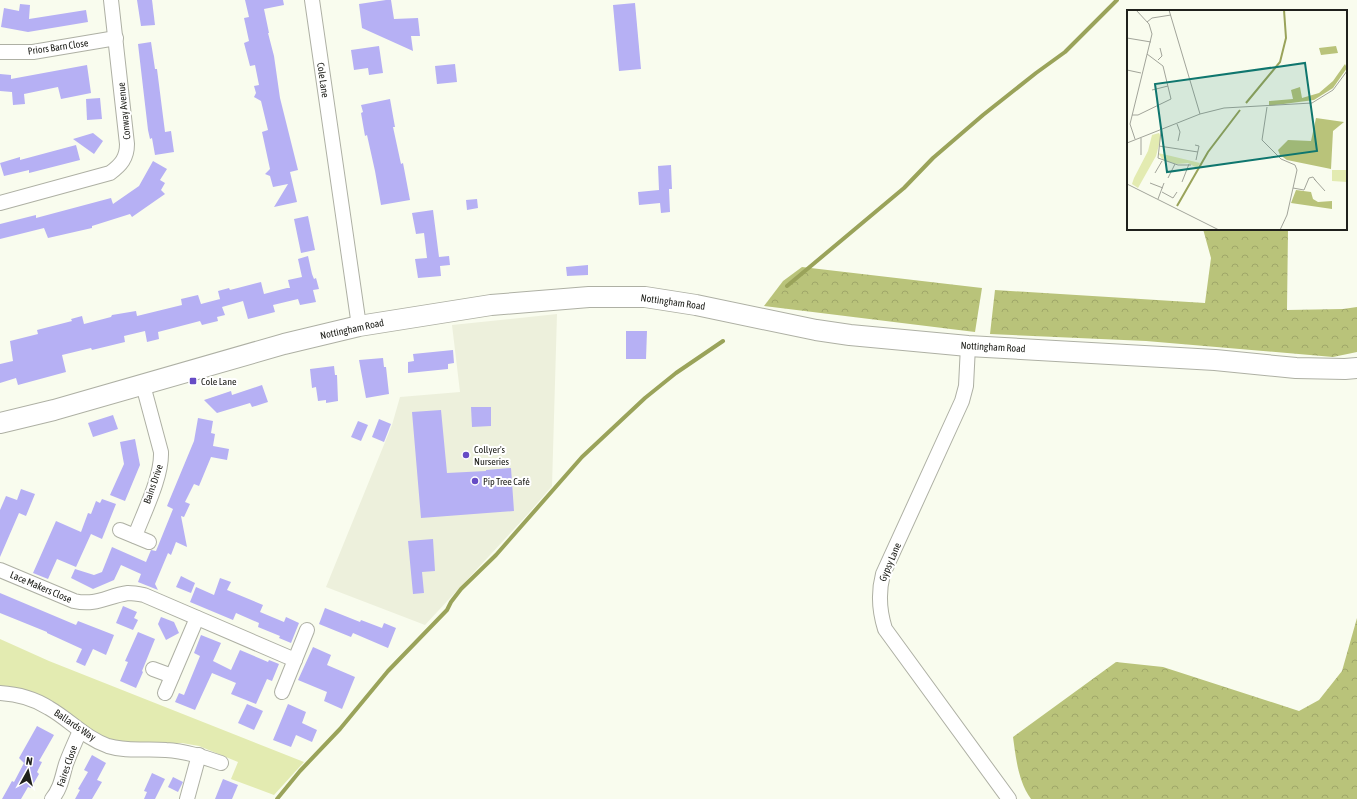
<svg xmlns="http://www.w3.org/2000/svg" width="1357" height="799" viewBox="0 0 1357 799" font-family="'Asap Condensed',sans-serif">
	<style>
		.built { fill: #edf0dc }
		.grass { fill: #e3ebb1 }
		.forest { fill: url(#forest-crowns) }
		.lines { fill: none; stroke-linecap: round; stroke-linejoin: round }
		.stream { stroke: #9aa35a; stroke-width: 4 }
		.building { fill: #b6b0f4 }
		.minor-casing { stroke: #aeb0a4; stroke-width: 16 }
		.secondary-casing { stroke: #aeb0a4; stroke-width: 22 }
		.minor { stroke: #fff; stroke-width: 14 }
		.secondary { stroke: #fff; stroke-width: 20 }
		.poi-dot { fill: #664cc5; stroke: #fff; stroke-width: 1.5 }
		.labels { text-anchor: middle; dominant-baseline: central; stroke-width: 4; stroke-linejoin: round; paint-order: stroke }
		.street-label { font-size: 10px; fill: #20211c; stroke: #fff }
		.poi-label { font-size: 10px; fill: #20211c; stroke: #fff; text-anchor: start }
		.inset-river { fill: none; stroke: #9aa35a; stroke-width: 2 }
		.inset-road { fill: none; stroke: #a2a49a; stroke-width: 1 }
		.view { fill: #0f766e; fill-opacity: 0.15; stroke: #0f766e; stroke-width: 2 }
		.inset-edge { fill: none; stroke: #20211c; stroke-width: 2 }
	</style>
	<defs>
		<pattern id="forest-crowns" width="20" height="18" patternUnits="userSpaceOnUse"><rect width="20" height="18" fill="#b9c37a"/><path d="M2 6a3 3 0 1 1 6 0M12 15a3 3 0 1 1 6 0" fill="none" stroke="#9fa769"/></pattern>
	</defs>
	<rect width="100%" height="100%" fill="#f9fcee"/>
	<polygon class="built" points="557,314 552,486 528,514 425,625 326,587 392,425 400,397 460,392 452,325"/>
	<polygon class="grass" points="0,639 49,661 304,762 274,795 231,779 238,762 199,746 182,743 131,743 113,740 95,734 50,700 33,694 0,689"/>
	<g class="forest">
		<polygon points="1203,229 1288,229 1287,310 1343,309 1357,307 1357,352 1333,357 1146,341 990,334 995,290 1205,303 1211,258"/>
		<polygon points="802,267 982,288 975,332 764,306 783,281"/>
		<path d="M1357,618V799H1031C1018,781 1016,758 1013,737L1116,662L1163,667L1299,711L1319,700L1342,671Z"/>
	</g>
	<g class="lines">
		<g class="stream">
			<polyline points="787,286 904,188 933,158 983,115 1036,73 1065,52 1117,0"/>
			<polyline points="277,799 300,771 340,729 388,671 447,610 451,602 461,589 496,555 582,457 645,398 676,373 723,341"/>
		</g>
	</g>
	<g class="building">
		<polygon points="137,0 152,0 155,25 141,26"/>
		<polygon points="245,0 283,0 284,5 264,9 269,33 268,33 274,56 280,98 298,170 290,172 297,202 274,207 288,184 273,187 270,176 265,174 270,169 262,132 268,130 261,101 254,97 256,93 254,86 259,85 255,65 250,66 244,43 249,41 244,18 249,17"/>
		<polygon points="386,0 391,0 394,19 418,18 420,36 411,36 413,51 362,28 359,4"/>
		<polygon points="635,3 641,69 619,71 613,5"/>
		<polygon points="20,4 30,5 29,19 86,10 88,22 28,32 1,27 4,8 19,11"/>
		<polygon points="151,42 155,69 157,69 165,132 171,131 174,152 155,155 152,138 150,139 148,130 138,44"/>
		<polygon points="379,46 383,73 369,75 368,68 354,70 351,50"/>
		<polygon points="455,64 457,82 437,84 435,66"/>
		<polygon points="87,65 91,93 61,99 58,87 24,94 25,104 13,105 12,92 0,91 0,74 11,75 11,79"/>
		<polygon points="100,98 102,119 87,120 86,99"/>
		<polygon points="390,99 395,127 393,127 401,164 403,163 410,200 381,205 375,171 367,135 365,136 361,113 363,112 361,105"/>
		<polygon points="93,133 103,141 94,154 73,139"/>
		<polygon points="76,145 80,160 29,173 29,170 4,176 0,163 20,157 20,160"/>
		<polygon points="153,161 167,169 160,180 165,183 161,190 165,194 132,217 130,214 92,226 92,228 48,238 44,228 0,239 0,224 36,215 36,218 111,198 113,204 139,186"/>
		<polygon points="671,165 672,189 669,189 670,212 661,213 660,203 639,205 638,192 659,190 658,166"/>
		<polygon points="477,199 478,208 467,210 466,200"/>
		<polygon points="433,210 439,257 449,256 450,265 440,266 441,276 418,278 415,259 427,258 424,233 416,234 412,213"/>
		<polygon points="308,216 315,250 301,253 294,219"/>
		<polygon points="308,256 312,274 314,279 316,278 319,289 313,290 316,302 300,305 298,299 273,305 275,312 248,319 243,301 222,307 225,315 217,317 218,321 202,325 200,321 158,332 159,339 147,342 145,331 124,336 125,342 92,350 91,348 62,355 66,372 18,385 16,378 0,383 0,364 13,361 10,341 38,334 37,330 72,321 71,319 82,316 84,324 111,317 112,315 136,311 137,316 182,305 181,299 198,295 201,304 220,299 221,303 218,291 229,288 230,290 261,282 264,294 287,288 290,288 288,280 302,277 298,259"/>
		<polygon points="588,265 588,275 567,276 566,267"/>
		<polygon points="626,331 647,331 646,359 626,359"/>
		<polygon points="453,350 454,363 448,364 448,369 408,373 408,362 414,361 413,354"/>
		<polygon points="383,358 384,367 386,367 389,394 366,398 359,360"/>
		<polygon points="334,366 335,375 337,375 338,401 326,403 326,400 318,401 316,387 312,388 310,369"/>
		<polygon points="262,385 268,402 252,407 250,403 217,413 204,400 231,391 232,395"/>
		<polygon points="471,407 491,407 491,426 472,427"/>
		<polygon points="441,410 447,473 486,471 486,470 511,468 514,511 421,518 412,412"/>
		<polygon points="113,415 118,429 93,437 88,423"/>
		<polygon points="198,418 213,421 211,433 215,434 213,446 229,449 227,460 211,457 199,486 194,484 185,502 190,504 184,517 181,516 187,547 176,542 171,555 168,553 155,584 158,590 138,582 141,574 121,565 114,580 93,589 71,578 75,569 94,575 102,572 112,547 146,562 151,550 156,551 173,509 167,506 194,441"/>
		<polygon points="379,419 391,424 384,442 372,437"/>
		<polygon points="358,421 368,425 361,441 351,437"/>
		<polygon points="135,439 140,465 125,501 110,495 124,464 120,442"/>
		<polygon points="21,489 35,494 26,516 19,513 0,557 0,510 6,496 17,500"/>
		<polygon points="102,499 116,504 102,539 91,534 76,567 57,559 48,579 33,573 56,521 81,532 88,513 91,514 96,501 100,503"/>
		<polygon points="433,539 435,571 422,572 424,593 413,594 408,541"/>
		<polygon points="181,576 195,583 191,593 176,587"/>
		<polygon points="220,578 231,582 227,590 263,605 260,612 284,622 286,617 299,623 291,643 279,638 280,636 258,627 259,623 236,613 233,620 190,602 196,587 214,595"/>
		<polygon points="0,593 76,625 78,621 114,635 106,655 93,649 85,666 76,662 82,649 47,633 47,632 0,613"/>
		<polygon points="123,606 137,612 134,618 138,620 133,630 116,623"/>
		<polygon points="325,608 360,622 361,620 382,628 384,623 396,628 388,648 353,633 351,637 319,624"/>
		<polygon points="161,617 174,622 179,633 166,640 158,624"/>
		<polygon points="138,632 155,639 142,671 143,672 136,688 120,681 128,662 125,661"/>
		<polygon points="201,635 221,643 213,661 231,670 240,650 268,662 269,660 279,664 272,681 267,679 256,704 231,694 236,683 212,673 195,710 175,702 179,693 184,695 200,656 194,653"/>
		<polygon points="313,647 331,655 327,665 355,677 342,709 324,701 327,692 298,680"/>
		<polygon points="247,704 263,711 254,730 238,723"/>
		<polygon points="288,704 306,712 302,723 317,730 312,742 296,735 291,747 273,740"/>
		<polygon points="37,726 54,735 39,761 42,762 37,772 39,774 31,788 28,787 21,799 2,799 12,781 14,782 24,763 19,758"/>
		<polygon points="92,755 106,763 97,780 102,782 92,799 75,799 80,790 78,789 88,772 84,770"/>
		<polygon points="152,773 165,779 155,799 144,799 147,792 144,791"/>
		<polygon points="173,777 183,782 178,792 168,787"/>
		<polygon points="223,779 238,785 232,799 215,799"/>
	</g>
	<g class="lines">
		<defs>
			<g id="minor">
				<polyline points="312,0 359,326"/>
				<polyline points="0,52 33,52 116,38"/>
				<path d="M0,203L110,173C121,165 127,158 127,144L111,0"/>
				<path d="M968,346L966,386L962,401L883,574C878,593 879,610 885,629L1009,799"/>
				<polyline points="120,530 149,542"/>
				<path d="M135,536C144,512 162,477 161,452L143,385"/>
				<path d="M0,570L74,601C97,606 107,596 128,593C133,593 139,594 144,595L295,660"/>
				<polyline points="153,669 172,676"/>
				<polyline points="282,692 307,630"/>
				<path d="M0,693C17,694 35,699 49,708C70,720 85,738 108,746C127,752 146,748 166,750C185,751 203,757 221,763"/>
				<polyline points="165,693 197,618"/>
				<path d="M52,799C61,788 62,777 66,764C70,753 75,742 80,731"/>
				<polyline points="187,799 199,755"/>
			</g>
			<polyline id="secondary" points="0,423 54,410 284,344 359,326 491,305 589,297 645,297 696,305 816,330 850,335 968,346 1215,360 1296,368 1345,369 1357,368"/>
		</defs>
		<use href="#minor" class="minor-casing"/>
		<use href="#secondary" class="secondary-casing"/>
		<use href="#minor" class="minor"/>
		<use href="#secondary" class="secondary"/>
	</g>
	<g class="poi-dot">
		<rect x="189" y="377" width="8" height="8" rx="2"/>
		<circle cx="466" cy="455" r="4"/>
		<circle cx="475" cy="481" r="4"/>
	</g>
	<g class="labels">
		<g class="street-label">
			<text transform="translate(58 47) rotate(-8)">Priors Barn Close</text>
			<text transform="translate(323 80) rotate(82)">Cole Lane</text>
			<text transform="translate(124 111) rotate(-96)">Conway Avenue</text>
			<text transform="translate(673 302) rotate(8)">Nottingham Road</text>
			<text transform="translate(352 329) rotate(-12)">Nottingham Road</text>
			<text transform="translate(993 347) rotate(3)">Nottingham Road</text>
			<text transform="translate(153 484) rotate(-71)">Bains Drive</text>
			<text transform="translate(890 562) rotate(-67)">Gypsy Lane</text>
			<text transform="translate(41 587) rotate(23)">Lace Makers Close</text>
			<text transform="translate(75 725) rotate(34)">Ballards Way</text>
			<text transform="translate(67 766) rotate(-71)">Faires Close</text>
		</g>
		<g class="poi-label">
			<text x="201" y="381">Cole Lane</text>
			<text x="474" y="449">Collyer's<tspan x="474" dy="12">Nurseries</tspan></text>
			<text x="483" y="481">Pip Tree Café</text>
		</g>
	</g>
	<g transform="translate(1127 10)">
		<rect width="220" height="220" fill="#f9fcee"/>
		<path d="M31,143L44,146L73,153L70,158L61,153L50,154L36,150ZM205,160H220V172L205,171Z" fill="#e3ebb1"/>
		<path d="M209,36L211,43L194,45L192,38ZM218,54L220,58L206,78L187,90L142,96V91L166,89L164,80L173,77L175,88L192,83L206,71ZM189,108L217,112L206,121L204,159L160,150L153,145L151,140L161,130L184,131ZM169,180L184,182L186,189L191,192L205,191V199L164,193Z" fill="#b9c37a"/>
		<path d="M32,123L34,127L29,146L11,178L5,174L7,168L21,141L25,125Z" fill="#e3ebb1"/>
		<path class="inset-river" d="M119,93L153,52L159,28L157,0M50,196L81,142L113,100"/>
		<path class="inset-road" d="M42,0L73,104M20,12L25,8L44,5M0,28L24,32M31,50L35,46L33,38M0,60L14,63M25,80L41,76M140,97L135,130L154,149L168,155L170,160L160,205L153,220M5,105H11L44,89L36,56L20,44M50,114L53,122L51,131M34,121L31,148L51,155H64M8,129L3,114L25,24L22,14L9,0M0,133L73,104L97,98L185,93L206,80L220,61M68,135L72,136L69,150M32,136L71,142M14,145V128M28,163L35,151M41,168L48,154M189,171L198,181M55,172L62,154M23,173L36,178M0,174L92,220M166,178L177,180L182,168L186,167L189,171L187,169M35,182L46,188L50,182M31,189L37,173"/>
		<path class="view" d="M178,53L190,141L40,162L28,74Z"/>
		<rect width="220" height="220" class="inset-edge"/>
	</g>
	<g transform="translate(28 771) rotate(8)" stroke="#ffffff" stroke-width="3" paint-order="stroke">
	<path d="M0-3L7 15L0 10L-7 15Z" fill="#20211c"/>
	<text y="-6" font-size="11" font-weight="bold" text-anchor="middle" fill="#20211c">N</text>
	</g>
</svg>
